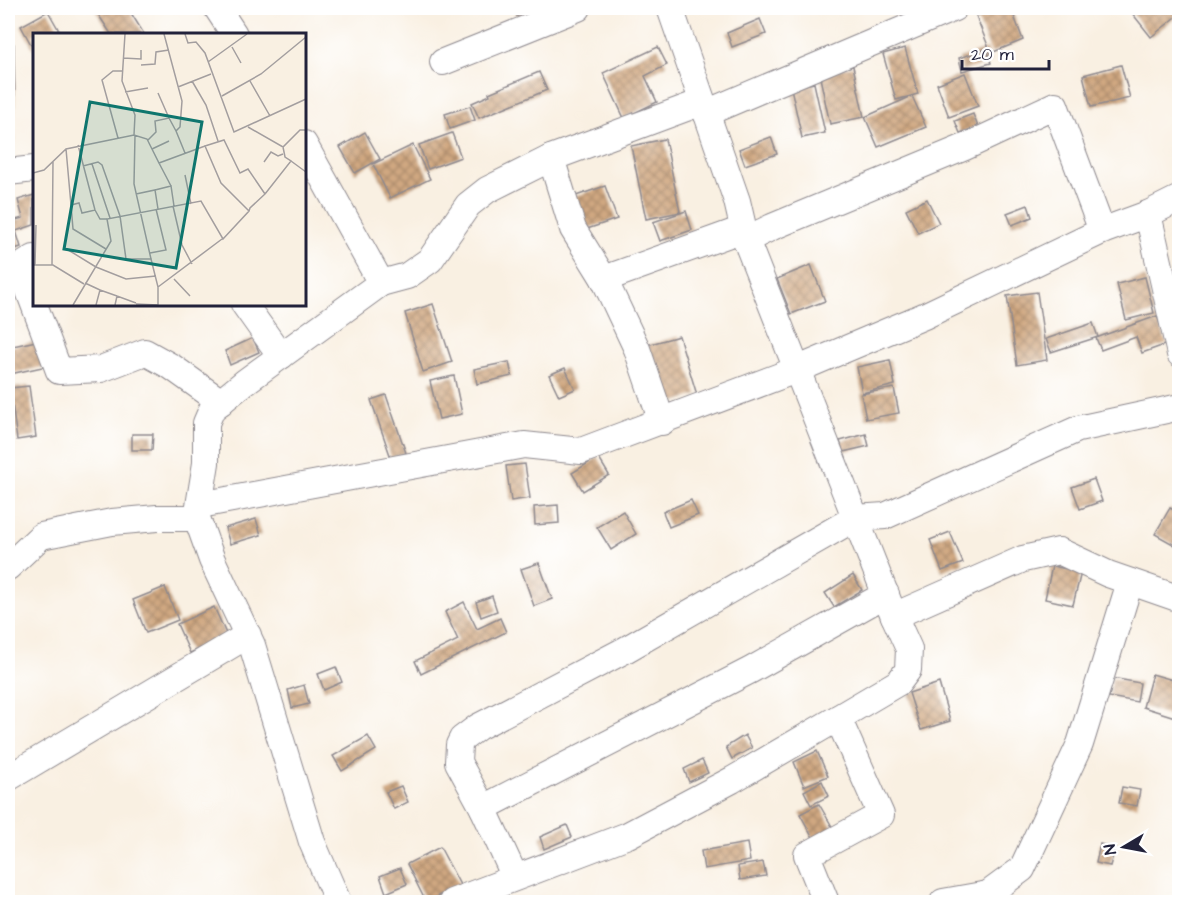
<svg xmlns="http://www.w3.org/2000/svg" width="1187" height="910" viewBox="0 0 1187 910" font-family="'Architects Daughter',sans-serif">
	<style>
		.building { fill: url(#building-cross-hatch) }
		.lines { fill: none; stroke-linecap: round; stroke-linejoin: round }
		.minor-casing { stroke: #8e898e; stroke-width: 28 }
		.minor { stroke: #fff; stroke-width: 26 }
		.inset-road { fill: none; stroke: #a39e9f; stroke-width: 1.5 }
		.view { fill: #0f766e; fill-opacity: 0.15; stroke: #0f766e; stroke-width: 3 }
		.inset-edge { fill: none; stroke: #22223b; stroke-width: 3 }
	</style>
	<defs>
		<pattern id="building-cross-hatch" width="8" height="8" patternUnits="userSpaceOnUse" patternTransform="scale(1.5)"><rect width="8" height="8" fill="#d0a881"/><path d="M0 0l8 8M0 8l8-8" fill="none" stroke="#a8886b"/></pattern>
	</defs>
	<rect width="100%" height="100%" fill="#fff"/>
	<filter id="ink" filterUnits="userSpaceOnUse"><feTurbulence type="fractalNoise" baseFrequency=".0167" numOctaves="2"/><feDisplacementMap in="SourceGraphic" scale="12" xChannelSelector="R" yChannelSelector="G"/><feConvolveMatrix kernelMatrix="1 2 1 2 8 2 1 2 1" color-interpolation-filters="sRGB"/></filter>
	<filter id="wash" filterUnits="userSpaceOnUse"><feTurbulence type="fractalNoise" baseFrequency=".008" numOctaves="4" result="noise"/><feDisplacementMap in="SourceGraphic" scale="24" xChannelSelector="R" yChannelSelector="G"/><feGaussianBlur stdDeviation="1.35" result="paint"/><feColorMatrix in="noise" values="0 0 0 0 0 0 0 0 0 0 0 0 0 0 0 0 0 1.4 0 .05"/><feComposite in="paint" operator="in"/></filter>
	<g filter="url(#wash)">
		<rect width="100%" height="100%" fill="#f9f0e2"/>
		<g id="blocks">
			<g class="building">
				<polygon points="94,8 140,8 131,13 144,34 111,34"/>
				<polygon points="513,8 536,8 517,16"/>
				<polygon points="996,8 1011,8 1023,40 991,53 976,16"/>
				<polygon points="1128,8 1180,8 1180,14 1151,37"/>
				<polygon points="48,11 61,34 34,34 34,50 21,26"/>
				<polygon points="760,19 766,34 732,47 727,33"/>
				<polygon points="8,44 14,44 15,114 8,114"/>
				<polygon points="658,47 667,65 645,76 657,102 624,118 603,73"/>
				<polygon points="905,48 918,94 896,100 883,54"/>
				<polygon points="987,49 991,63 962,71 959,58"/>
				<polygon points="1121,65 1130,98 1091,107 1083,75"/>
				<polygon points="853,66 864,117 830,124 819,73"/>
				<polygon points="539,72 547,90 479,118 472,103 490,95 489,93"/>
				<polygon points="965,73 978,106 949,117 937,84"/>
				<polygon points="814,83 825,133 802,138 791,88"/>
				<polygon points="912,96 926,127 878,147 865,117"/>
				<polygon points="470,106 475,120 450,129 445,114"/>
				<polygon points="973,114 978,127 960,133 955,121"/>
				<polygon points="8,126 13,126 15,141 8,142"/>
				<polygon points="365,132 380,159 355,173 340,147"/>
				<polygon points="452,133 461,157 428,169 419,145"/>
				<polygon points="771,137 777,154 745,165 739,149"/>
				<polygon points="665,139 680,212 646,219 631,146"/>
				<polygon points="413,145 430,179 390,198 373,164"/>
				<polygon points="605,186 617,219 584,230 573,197"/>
				<polygon points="34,195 34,225 16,231 21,247 8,251 8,222 23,218 18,200"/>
				<polygon points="927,199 939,223 918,233 906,209"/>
				<polygon points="1028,205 1032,217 1012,225 1007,213"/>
				<polygon points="686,211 692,230 660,241 653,222"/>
				<polygon points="811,265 825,301 791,314 777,279"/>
				<polygon points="1145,277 1154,313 1126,320 1117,284"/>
				<polygon points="1037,292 1047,360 1017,365 1007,296"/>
				<polygon points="433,304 452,362 423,372 405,313"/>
				<polygon points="1157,316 1167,344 1142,353 1136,337 1101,350 1096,338"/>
				<polygon points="1093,323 1098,337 1051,352 1046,339"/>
				<polygon points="679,336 697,395 665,405 647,345"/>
				<polygon points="253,338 259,352 230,365 225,351"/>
				<polygon points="41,340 47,366 10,374 8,347"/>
				<polygon points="890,360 895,385 862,393 857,367"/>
				<polygon points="509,362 512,376 477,384 474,369"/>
				<polygon points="565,368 575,389 559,396 549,375"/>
				<polygon points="454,376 462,414 439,419 430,381"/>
				<polygon points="29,386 36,437 17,440 10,388"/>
				<polygon points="894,388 899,413 866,419 861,394"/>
				<polygon points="386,395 406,453 391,458 371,400"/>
				<polygon points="132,434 153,434 152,450 132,450"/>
				<polygon points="866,434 869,446 843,452 840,441"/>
				<polygon points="598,457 609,475 583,491 572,473"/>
				<polygon points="525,464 530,498 511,501 506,466"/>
				<polygon points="1094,479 1102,501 1080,509 1072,487"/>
				<polygon points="691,500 698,515 669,527 663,512"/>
				<polygon points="558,505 559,523 535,525 534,507"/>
				<polygon points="1170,508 1180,513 1180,548 1155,534"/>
				<polygon points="623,511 636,534 611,550 597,527"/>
				<polygon points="256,519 261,535 230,544 225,528"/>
				<polygon points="950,532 963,563 942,571 930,540"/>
				<polygon points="539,563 552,599 534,606 521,569"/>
				<polygon points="1052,566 1081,572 1073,605 1045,599"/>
				<polygon points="853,575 862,590 834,607 825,593"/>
				<polygon points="165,587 178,620 146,633 133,600"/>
				<polygon points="492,596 497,611 481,617 476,602"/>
				<polygon points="464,602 477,629 500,618 506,632 421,674 415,661 458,640 445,612"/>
				<polygon points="214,607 227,636 190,653 177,624"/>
				<polygon points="336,667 342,682 324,690 318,674"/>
				<polygon points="1152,674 1180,682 1180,700 1175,717 1143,707"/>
				<polygon points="1112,678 1140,683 1137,702 1109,697"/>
				<polygon points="939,683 950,721 921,730 909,693"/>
				<polygon points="304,685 309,704 292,708 288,690"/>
				<polygon points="745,735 752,748 732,759 726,747"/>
				<polygon points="368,736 376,750 342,771 333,756"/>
				<polygon points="817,751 828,776 804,786 794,762"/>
				<polygon points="702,760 708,773 689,782 684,769"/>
				<polygon points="822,781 829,796 811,805 804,791"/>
				<polygon points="401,786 408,802 394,809 386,792"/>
				<polygon points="1122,787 1140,790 1137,806 1119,803"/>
				<polygon points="819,804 834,830 815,841 800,814"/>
				<polygon points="567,825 572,837 544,849 540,837"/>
				<polygon points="747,843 750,861 704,869 701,851"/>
				<polygon points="1100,844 1115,848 1110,866 1096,863"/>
				<polygon points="440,847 460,885 426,902 407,864"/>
				<polygon points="763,862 766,876 740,880 738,866"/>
				<polygon points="400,868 407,884 386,893 380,876"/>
			</g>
		</g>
	</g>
	<g filter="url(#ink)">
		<use href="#blocks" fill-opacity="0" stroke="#8e898e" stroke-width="1.5"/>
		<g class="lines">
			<defs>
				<g id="minor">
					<polyline points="217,8 234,34"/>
					<polyline points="670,8 737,201 746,240 894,616 1023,559 1059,551 1108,574 1180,599"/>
					<polyline points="443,62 578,8"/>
					<polyline points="706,113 954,8"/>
					<polyline points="304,144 381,283 245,382 212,409 206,423 206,463 197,518 212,560 252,645 312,842 338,902"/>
					<polyline points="8,172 34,169"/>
					<polyline points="1148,214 1180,198"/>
					<polyline points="746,240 772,227 965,147 1055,105 1102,231"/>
					<polyline points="34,258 20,267 59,371 101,369 145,352 172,367 221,402"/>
					<polyline points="604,279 573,229 551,158 702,102"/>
					<polyline points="381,283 407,276 430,260 468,205 487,190 551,158"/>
					<polyline points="244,304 281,356"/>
					<polyline points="662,422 637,349 604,279 743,229"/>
					<polyline points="200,505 524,445 581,451 796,370 924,316 1102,231 1148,214 1180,354"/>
					<polyline points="8,567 41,536 112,522 157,518 197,518"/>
					<polyline points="8,778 248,635"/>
					<polyline points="483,808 751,670 886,594"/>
					<polyline points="515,877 483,808 458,762 459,745 462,739 478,727 625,650 855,518 885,516 1078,429 1180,407"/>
					<polyline points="452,902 628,835 732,780 838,718"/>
					<polyline points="826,902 807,855 881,815 838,718 899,682 908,670 909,649 894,616"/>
					<polyline points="943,902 988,894 1022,869 1080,744 1130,582"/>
				</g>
			</defs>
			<use href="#minor" class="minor-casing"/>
			<use href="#minor" class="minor"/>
		</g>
	</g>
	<g transform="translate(33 33)">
		<rect width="273" height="273" fill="#f9f0e2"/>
		<path class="inset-road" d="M92,1L89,48L102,82L101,102M131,1L149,68L147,94L143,98L152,120M152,1L155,10L163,9L172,20L201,99L273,66M199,14L208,30M90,25L108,26V17M175,29L214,1M108,32L122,31L123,19L136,17M159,48L173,72L185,108M217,48L237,83M145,54L178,41M92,59L115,55M125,60L136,85M189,63L228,41L273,4M215,94L250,114L267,97H273M85,105L69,47L80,38H89M115,107L123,99L122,88L136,85L143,98M45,112L62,177M33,116L38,172L46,170L49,180L62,177L67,186H74M119,116L136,108M258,128L273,139M231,129L238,119L245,123L250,121M126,130L138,153M59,131L77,185M50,133L65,129L69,132L87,183L93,226H118L101,151L102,102M0,140L11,137L33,116L101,102L114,106L126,130L172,113M152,142L158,171M122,157L138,153L141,173M103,161L122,157L125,176M232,161L258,128L252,124L250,114M38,172L40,196L73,216M140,173L149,212L159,231M32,215L63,234M117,220L133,217L123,176M118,226L125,254V272M0,232H20L51,251M2,232L3,192M19,232L20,128M63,234L93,246L123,243M141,246L157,263M52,250L67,257L63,272M125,254L189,206M67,257L84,263M103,271L125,272M40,272L78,208L74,186L168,168L190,206L216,178L217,175L232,161L215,136L207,140L191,107L172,113L188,150L216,178M82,272L84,263L103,270"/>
		<path class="view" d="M57,69L169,89L143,235L31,216Z"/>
		<rect width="273" height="273" class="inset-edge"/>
	</g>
	<rect width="1187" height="910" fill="none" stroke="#fff" stroke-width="30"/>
	<g transform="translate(1124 847) rotate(260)" stroke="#ffffff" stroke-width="4.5" paint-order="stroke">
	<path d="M0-4.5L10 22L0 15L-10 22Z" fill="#22223b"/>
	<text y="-9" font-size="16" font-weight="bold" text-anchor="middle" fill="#22223b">N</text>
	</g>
	<path d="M962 60v9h87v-9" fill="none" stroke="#22223b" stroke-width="3"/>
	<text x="971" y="60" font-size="18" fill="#22223b" stroke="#ffffff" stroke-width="4.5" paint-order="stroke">20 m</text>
</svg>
